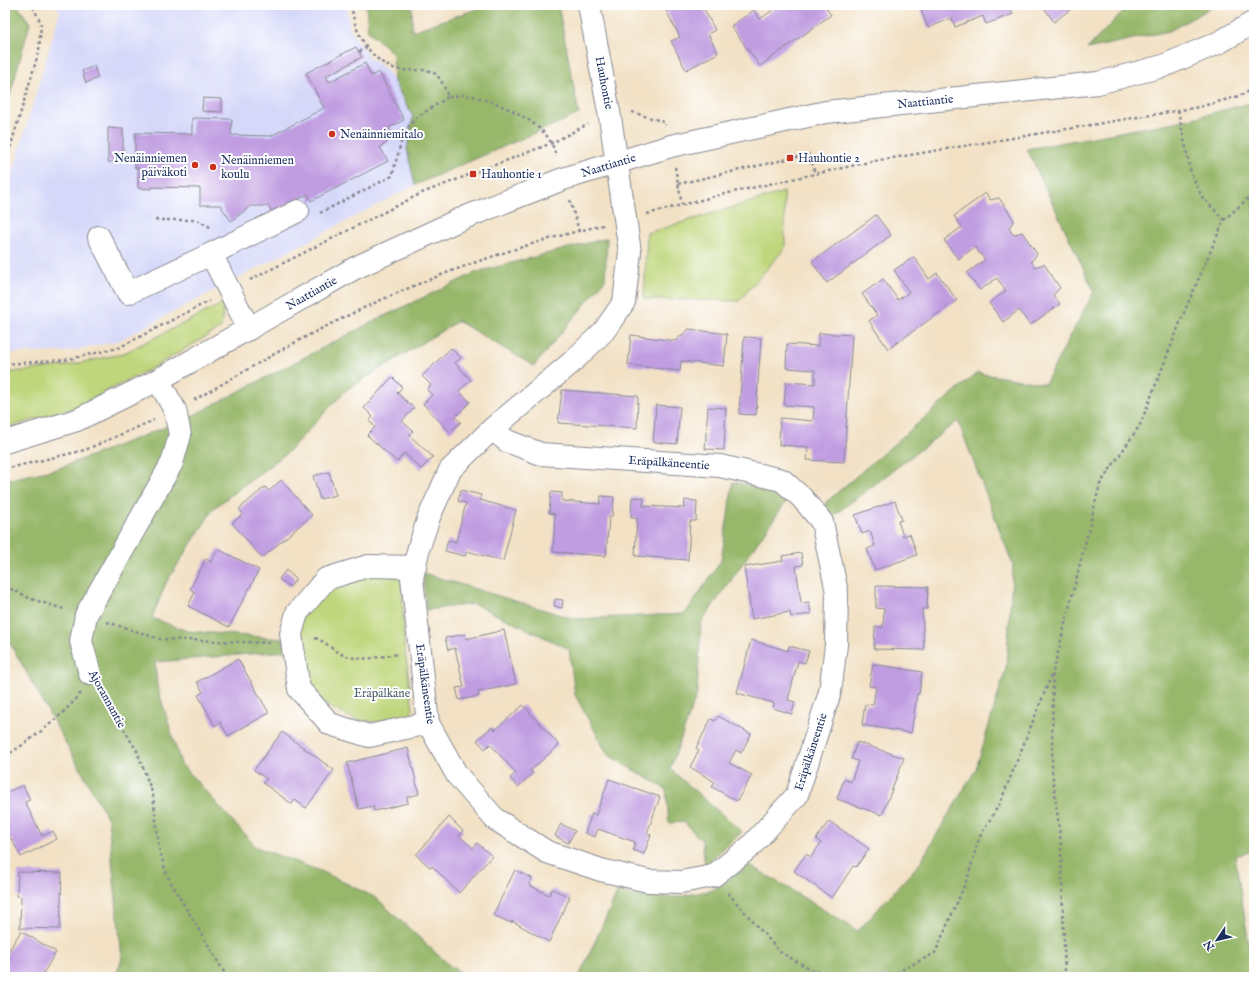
<svg xmlns="http://www.w3.org/2000/svg" width="1259" height="982" viewBox="0 0 1259 982" font-family="'IM FELL English',serif">
	<style>
		.built { fill: #d5d8f9 }
		.green { fill: #bfd67b; stroke: #6d826c }
		.forest { fill: #97b76b; stroke: #597364 }
		.building { fill: #c09ce1 }
		.lines { fill: none; stroke-linecap: round; stroke-linejoin: round }
		.minor-casing { stroke: #868891; stroke-width: 24 }
		.path { stroke: #868891; stroke-width: 2.5; stroke-dasharray: 3 3; stroke-linecap: butt }
		.minor { stroke: #fff; stroke-width: 22 }
		.poi-dot { fill: #c8321e; stroke: #fff; stroke-width: 1.5 }
		.labels { text-anchor: middle; dominant-baseline: central; stroke-width: 4; stroke-linejoin: round; paint-order: stroke }
		.street-label { font-size: 12px; fill: #1b2f5e; stroke: #fff }
		.poi-label { font-size: 12px; fill: #1b2f5e; stroke: #fff; text-anchor: start }
		.park-label { font-size: 12px; fill: #4c6167; stroke: #fff }
	</style>
	<rect width="100%" height="100%" fill="#fff"/>
	<filter id="ink" filterUnits="userSpaceOnUse"><feTurbulence type="fractalNoise" baseFrequency=".025" numOctaves="2"/><feDisplacementMap in="SourceGraphic" scale="8" xChannelSelector="R" yChannelSelector="G"/><feConvolveMatrix kernelMatrix="1 2 1 2 8 2 1 2 1" color-interpolation-filters="sRGB"/></filter>
	<filter id="wash" filterUnits="userSpaceOnUse"><feTurbulence type="fractalNoise" baseFrequency=".012" numOctaves="4" result="noise"/><feDisplacementMap in="SourceGraphic" scale="16" xChannelSelector="R" yChannelSelector="G"/><feGaussianBlur stdDeviation="0.9" result="paint"/><feColorMatrix in="noise" values="0 0 0 0 0 0 0 0 0 0 0 0 0 0 0 0 0 1.4 0 .05"/><feComposite in="paint" operator="in"/></filter>
	<g filter="url(#wash)">
		<rect width="100%" height="100%" fill="#f2e1c4"/>
		<polygon class="built" points="54,5 347,5 349,25 355,38 369,57 387,70 413,117 407,149 415,185 118,341 65,352 5,353 5,200 60,11"/>
		<g class="green">
			<polygon points="784,192 785,248 739,301 644,299 647,233"/>
			<polygon points="224,303 221,328 152,368 74,408 5,428 5,373 65,366 122,354"/>
			<polygon points="363,570 402,578 404,643 413,709 410,716 403,719 380,722 356,720 325,705 305,676 300,621 314,596"/>
		</g>
		<g class="forest">
			<polygon points="5,5 17,5 30,23 5,113"/>
			<polygon points="366,5 412,5 412,31 477,9 476,5 558,5 579,114 415,185 407,149 413,117 394,82 393,53 368,31"/>
			<polygon points="1129,5 1216,5 1169,31 1087,49"/>
			<polygon points="1254,102 1254,851 1235,856 1254,977 579,977 618,891 642,897 677,897 713,890 750,865 858,931 919,864 976,769 1006,668 1013,565 958,421 829,519 825,503 977,373 1045,384 1094,291 1027,149 1186,120"/>
			<polygon points="607,238 605,280 534,366 458,321 346,390 287,453 214,508 166,583 152,618 187,631 283,639 286,651 155,662 157,686 181,764 256,847 323,872 376,898 450,966 468,977 115,977 122,959 108,819 5,634 5,480 57,469 186,419 380,318 477,272"/>
			<polygon points="733,482 775,490 788,499 701,623 697,694 670,769 742,832 705,865 702,841 684,822 669,823 666,789 608,755 575,695 569,649 474,604 426,610 423,573 574,619 685,614 721,561"/>
		</g>
		<g id="blocks">
			<g class="building">
				<polygon points="663,5 702,5 715,30 708,34 718,53 686,70 671,41 680,37"/>
				<polygon points="780,5 824,5 831,15 760,66 731,26 754,10 760,19"/>
				<polygon points="919,5 1009,5 1013,14 986,24 983,16 955,27 952,18 928,28"/>
				<polygon points="1042,5 1076,5 1054,22"/>
				<polygon points="356,47 362,57 326,76 329,82 365,63 371,76 379,72 404,120 389,128 391,131 387,143 380,147 388,161 311,201 308,194 272,213 269,206 251,206 231,221 222,208 222,205 200,205 200,188 152,187 152,189 138,188 138,168 135,168 135,133 192,134 192,118 232,119 231,135 271,136 324,108 306,73"/>
				<polygon points="94,66 98,78 86,83 82,71"/>
				<polygon points="203,98 222,99 222,112 202,111"/>
				<polygon points="108,128 123,129 123,162 108,162"/>
				<polygon points="986,193 990,200 999,198 1014,220 1009,228 1013,235 1022,232 1037,254 1031,262 1035,267 1044,264 1060,288 1053,295 1060,304 1030,325 1019,310 1003,322 989,303 1006,291 997,278 980,290 967,273 985,260 975,247 958,259 944,240 962,227 954,216"/>
				<polygon points="876,215 891,235 827,283 812,262"/>
				<polygon points="914,257 929,279 937,273 957,300 888,349 869,321 877,315 862,294 883,279 898,300 909,292 894,270"/>
				<polygon points="689,329 727,334 724,366 681,361 680,371 628,365 631,335 675,341"/>
				<polygon points="819,333 852,335 844,462 807,460 808,447 779,445 780,418 813,421 814,407 784,405 786,382 815,384 815,370 786,368 787,344 818,346"/>
				<polygon points="744,337 761,338 756,415 739,414"/>
				<polygon points="451,348 461,358 455,363 471,380 459,391 470,402 455,417 461,422 450,432 423,404 432,395 427,390 431,385 422,376"/>
				<polygon points="392,377 402,387 397,393 414,408 402,421 413,431 409,435 433,457 421,469 404,453 397,462 367,435 375,427 369,421 373,417 364,408"/>
				<polygon points="562,390 638,396 637,428 558,423"/>
				<polygon points="656,405 680,407 677,444 653,442"/>
				<polygon points="708,407 726,408 724,450 705,449"/>
				<polygon points="329,472 336,495 320,499 313,476"/>
				<polygon points="281,480 312,515 262,558 232,523 243,514 239,509 265,487 269,491"/>
				<polygon points="461,490 481,495 480,500 516,510 503,561 467,551 465,556 445,551 448,540 456,542 466,503 458,501"/>
				<polygon points="551,492 562,493 562,501 600,504 601,496 614,497 612,517 609,517 606,556 553,552 555,514 549,513"/>
				<polygon points="632,497 644,498 643,506 684,508 685,500 697,501 696,521 690,521 688,560 635,556 637,518 631,518"/>
				<polygon points="895,501 902,520 898,521 903,536 910,534 917,555 875,570 867,549 875,546 870,531 862,534 855,515"/>
				<polygon points="218,549 259,570 229,627 188,606 195,592 190,589 206,559 211,562"/>
				<polygon points="801,553 803,565 796,566 801,603 809,602 811,614 791,617 790,612 752,619 744,567 783,561 782,556"/>
				<polygon points="286,570 296,579 290,587 279,579"/>
				<polygon points="876,586 928,587 927,609 922,609 924,650 874,649 875,627 883,627 884,609 876,608"/>
				<polygon points="555,599 563,600 562,608 554,606"/>
				<polygon points="504,630 516,684 478,692 479,696 459,700 456,688 464,687 455,648 448,650 445,638 465,634 466,639"/>
				<polygon points="751,640 788,651 789,646 809,651 805,663 798,661 788,700 795,702 792,714 773,708 774,703 737,693"/>
				<polygon points="238,659 269,713 228,736 220,722 215,726 198,695 203,692 197,682"/>
				<polygon points="873,664 922,672 919,694 917,694 911,733 862,725 865,704 873,705 876,687 869,686"/>
				<polygon points="523,705 559,745 530,771 533,773 518,787 510,778 516,773 490,744 485,749 477,740 492,727 495,730"/>
				<polygon points="718,716 751,734 741,753 736,750 729,763 752,775 737,801 712,787 715,782 690,767 699,750 696,748 711,719 715,721"/>
				<polygon points="282,732 334,770 306,808 295,800 292,804 263,783 267,779 254,770"/>
				<polygon points="857,742 904,758 882,815 837,799 844,779 851,782 858,761 851,759"/>
				<polygon points="408,748 419,794 407,797 408,803 374,811 373,806 359,809 347,763"/>
				<polygon points="609,779 660,797 647,833 651,835 644,854 633,850 635,842 598,829 595,837 585,833 592,813 596,815"/>
				<polygon points="23,785 30,800 25,802 42,836 53,831 57,839 21,857 11,838 6,841 5,839 5,793"/>
				<polygon points="449,817 463,831 459,836 473,848 477,843 492,856 459,893 432,866 431,868 416,855"/>
				<polygon points="829,821 869,849 856,867 853,866 832,898 794,871 806,854 811,857 821,843 816,839"/>
				<polygon points="561,824 575,831 568,843 555,836"/>
				<polygon points="515,870 532,878 529,885 549,895 552,889 570,897 549,942 512,921 511,923 493,915"/>
				<polygon points="18,872 62,873 60,929 20,928 21,897 17,896"/>
				<polygon points="21,931 56,952 41,977 5,977 5,957"/>
			</g>
		</g>
	</g>
	<g filter="url(#ink)">
		<use href="#blocks" fill-opacity="0" stroke="#868891" stroke-width="1"/>
		<g class="lines">
			<defs>
				<g id="minor">
					<polyline points="99,237 128,293 211,254 249,329"/>
					<polyline points="211,254 298,211"/>
					<path id="s1" d="M492,429L507,441L541,454L720,466L782,480L802,498L822,522L837,592L836,645L830,692L797,795L750,847L713,876L681,882L648,881L601,870L547,852L495,819L457,775L428,723L412,578L419,547L429,517L450,470L492,429L571,363L604,331L624,302L630,252L610,117L589,5"/>
					<path id="s2" d="M5,442L77,420L158,380L355,268L461,219L563,179L671,146L826,112L1098,83L1163,66L1220,42L1254,22"/>
					<polyline points="415,567 368,566 326,579 297,613 291,634 299,689 330,724 369,736 428,723"/>
					<polyline points="90,674 81,641 86,615 172,463 180,435 175,410 158,380"/>
				</g>
			</defs>
			<use href="#minor" class="minor-casing"/>
			<g class="path">
				<path d="M352,5C352,31 373,66 401,70C411,72 426,67 434,73C442,78 445,90 448,97C453,97 459,95 464,95C487,97 528,115 544,133C551,140 554,148 556,157"/>
				<polyline points="359,52 367,47"/>
				<polyline points="1178,110 1191,173 1202,197 1224,220"/>
				<polyline points="632,112 664,122 665,125"/>
				<polyline points="5,165 39,51 41,23 32,5"/>
				<polyline points="675,167 682,205"/>
				<polyline points="678,184 810,154 815,174"/>
				<polyline points="570,200 579,231"/>
				<polyline points="320,213 392,176 404,132 416,118 448,97"/>
				<polyline points="647,214 724,194 874,161 1199,107 1239,96 1254,89"/>
				<polyline points="155,220 197,220 212,228"/>
				<polyline points="250,280 422,193 552,143 588,124"/>
				<polyline points="5,364 65,360 118,348 209,301"/>
				<path d="M194,400C241,374 287,345 335,322C418,280 513,246 603,225"/>
				<polyline points="5,469 85,450 154,420"/>
				<polyline points="5,586 31,599 64,609"/>
				<polyline points="107,622 160,639 269,643"/>
				<path d="M315,638C325,641 330,648 339,653C359,663 377,657 398,654"/>
				<polyline points="102,693 137,751 153,795 159,848 167,876 227,977"/>
				<path d="M5,756C28,743 65,714 81,693"/>
				<polyline points="728,893 780,952 814,971 862,977"/>
				<polyline points="813,977 814,971"/>
				<polyline points="873,977 894,974 935,953 968,877 979,838 1000,803 1052,674"/>
				<polyline points="1065,977 1061,844 1052,770 1053,672 1100,484 1140,425 1183,315 1224,220 1254,193"/>
			</g>
			<use href="#minor" class="minor"/>
		</g>
	</g>
	<g class="poi-dot">
		<circle cx="332" cy="134" r="4"/>
		<rect x="786" y="154" width="8" height="8" rx="2"/>
		<circle cx="195" cy="165" r="4"/>
		<circle cx="213" cy="167" r="4"/>
		<rect x="469" y="170" width="8" height="8" rx="2"/>
	</g>
	<g class="labels">
		<g class="street-label">
			<text transform="translate(604 83) rotate(79)">Hauhontie</text>
			<text stroke="none"><textPath href="#s2" startOffset="990">Naattiantie</textPath></text>
			<text stroke="none"><textPath href="#s2" startOffset="666">Naattiantie</textPath></text>
			<text stroke="none"><textPath href="#s2" startOffset="342">Naattiantie</textPath></text>
			<text stroke="none"><textPath href="#s1" startOffset="184">Eräpälkäneentie</textPath></text>
			<text transform="translate(425 684) rotate(82)">Eräpälkäneentie</text>
			<text transform="translate(107 699) rotate(61)">Ajorannantie</text>
			<text transform="translate(811 752) rotate(-72)">Eräpälkäneentie</text>
		</g>
		<g class="poi-label">
			<text x="340" y="134">Nenäinniemitalo</text>
			<text x="187" y="158" text-anchor="end">Nenäinniemen<tspan x="187" dy="14">päiväkoti</tspan></text>
			<text x="798" y="158">Hauhontie 2</text>
			<text x="221" y="160">Nenäinniemen<tspan x="221" dy="14">koulu</tspan></text>
			<text x="481" y="174">Hauhontie 1</text>
		</g>
		<g class="park-label">
			<text x="382" y="693">Eräpälkäne</text>
		</g>
	</g>
	<rect width="1259" height="982" fill="none" stroke="#fff" stroke-width="20"/>
	<g transform="translate(1217 940) rotate(235)" stroke="#ffffff" stroke-width="3" paint-order="stroke">
	<path d="M0-3L7 15L0 10L-7 15Z" fill="#1b2f5e"/>
	<text y="-6" font-size="11" font-weight="bold" text-anchor="middle" fill="#1b2f5e">N</text>
	</g>
</svg>
